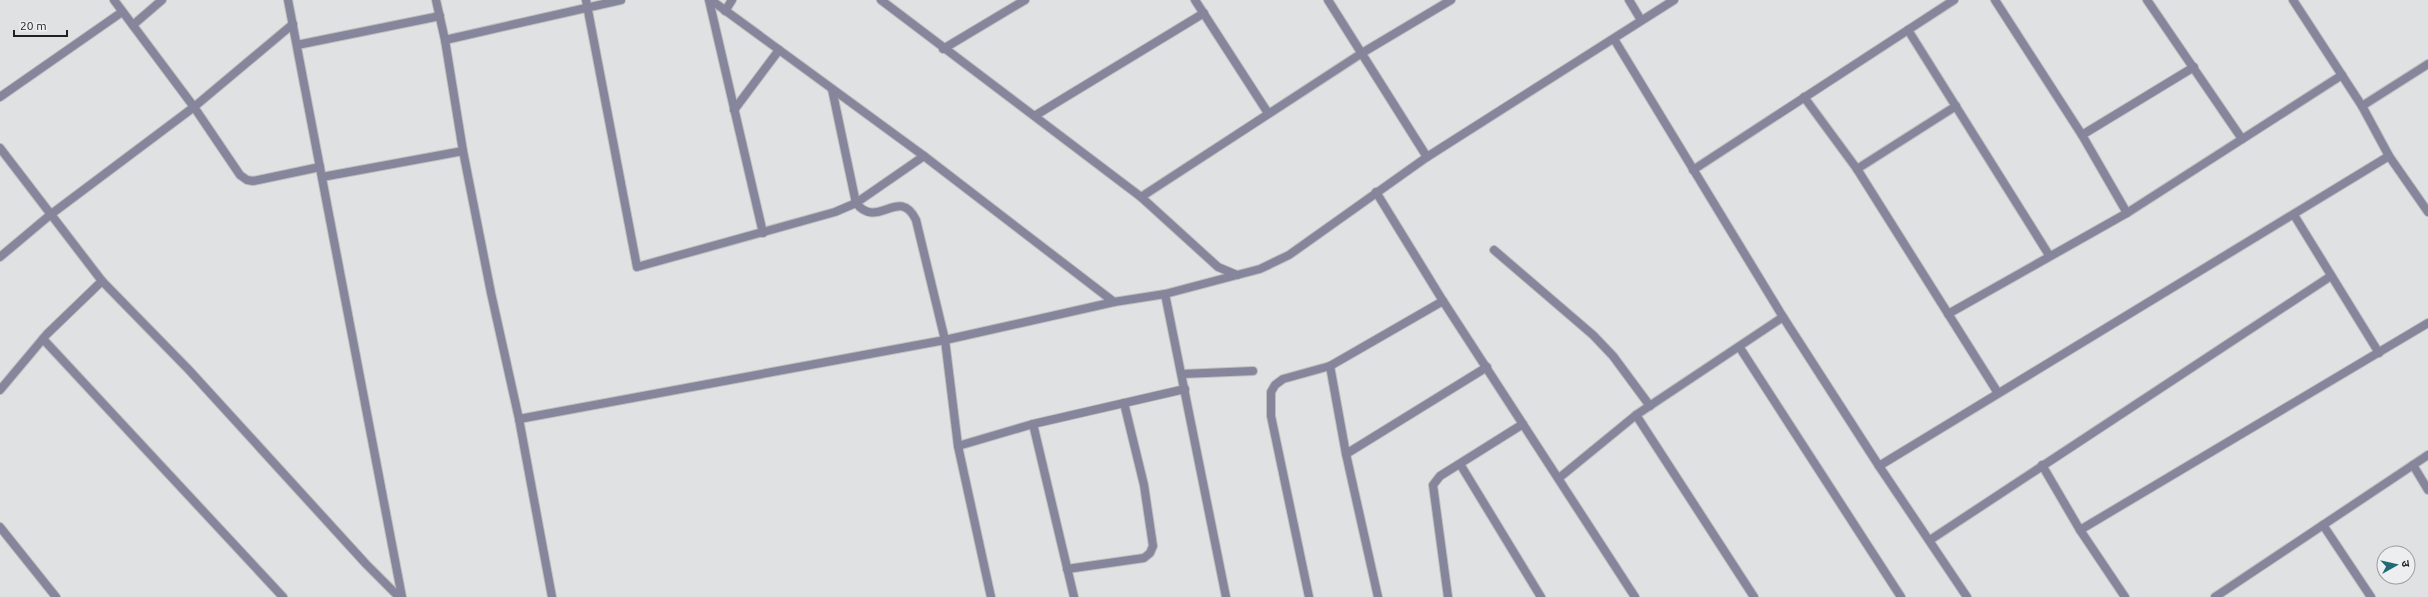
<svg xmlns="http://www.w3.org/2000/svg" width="2428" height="597" viewBox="0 0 2428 597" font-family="Ubuntu,'Noto Sans Devanagari',sans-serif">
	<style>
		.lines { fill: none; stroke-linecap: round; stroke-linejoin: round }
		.minor-casing { stroke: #bebebf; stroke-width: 10 }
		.minor { stroke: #85859b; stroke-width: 8 }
	</style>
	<rect width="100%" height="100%" fill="#e0e1e2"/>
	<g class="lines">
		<defs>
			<g id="minor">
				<polyline points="114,0 194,107 240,175 247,180 253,181 320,167"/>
				<polyline points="288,0 402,597"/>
				<polyline points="436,0 445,40 463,151 491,293 519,419 552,597"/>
				<polyline points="586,0 637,267 835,212 856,203 924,156"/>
				<polyline points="709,0 763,233"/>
				<polyline points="711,0 924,156 1114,302"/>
				<polyline points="881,0 1141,197 1218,267 1237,275 1260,269 1289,255 1427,157 1674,0"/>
				<polyline points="1195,0 1268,113"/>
				<polyline points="1328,0 1427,157"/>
				<polyline points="1629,0 1641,20"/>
				<polyline points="1995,0 2082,135 2127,213"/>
				<polyline points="2147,0 2242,139"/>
				<polyline points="2293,0 2362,106 2389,156 2428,212"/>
				<polyline points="725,11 732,0"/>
				<polyline points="133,25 162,0"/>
				<polyline points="1908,30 2049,255"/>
				<polyline points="1614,39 1783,317 1879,466 1967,597"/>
				<polyline points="445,40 621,0"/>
				<polyline points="297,45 440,16"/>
				<polyline points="943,49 1025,0"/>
				<path d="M832,89L856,203C878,231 899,185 916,220L945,340L958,446L991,597"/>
				<polyline points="0,97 122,12"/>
				<polyline points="1804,97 1857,169 1998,393"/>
				<polyline points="2362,106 2428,64"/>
				<polyline points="734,110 779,50"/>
				<polyline points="1036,115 1204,13"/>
				<polyline points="2082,135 2194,67"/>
				<polyline points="0,148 102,281 189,370 366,564 399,597"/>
				<polyline points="1857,169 1956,106"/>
				<polyline points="1693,170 1954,0"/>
				<polyline points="322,177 463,151"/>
				<polyline points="1376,192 1443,301 1635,597"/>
				<polyline points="1141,197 1362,53 1451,0"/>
				<polyline points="2294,215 2379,353"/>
				<polyline points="1494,250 1593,335 1613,356 1650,406"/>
				<polyline points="0,257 50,215 194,107 293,24"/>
				<polyline points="1165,294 1226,597"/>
				<polyline points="1948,314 2127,213 2342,75"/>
				<polyline points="43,339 283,597"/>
				<polyline points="1740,348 1901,597"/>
				<polyline points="1330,366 1346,454 1378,597"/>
				<polyline points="1182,374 1253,371"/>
				<polyline points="0,390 47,334 102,281"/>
				<polyline points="1636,415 1754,597"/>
				<polyline points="519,419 945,340 1114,302 1165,294 1237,275"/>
				<polyline points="1033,424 1074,597"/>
				<polyline points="958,446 1033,424 1185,389"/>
				<polyline points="1346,454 1487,367"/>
				<polyline points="1460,464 1541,597"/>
				<polyline points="2042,465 2080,530 2125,597"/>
				<polyline points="2413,465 2428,490"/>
				<polyline points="1879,466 2389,156"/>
				<polyline points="1559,478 1636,415 1783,317"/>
				<polyline points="2323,525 2371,597"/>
				<polyline points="0,527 56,597"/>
				<polyline points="2080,530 2428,323"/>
				<polyline points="1930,540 2331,276"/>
				<polyline points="1067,569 1144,558 1150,553 1153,546 1144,485 1124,403"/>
				<polyline points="1309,597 1271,416 1271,392 1275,385 1283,379 1330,366 1443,301"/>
				<polyline points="1448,597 1433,485 1440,476 1523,424"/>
				<polyline points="2215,597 2428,455"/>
			</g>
		</defs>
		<use href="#minor" class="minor-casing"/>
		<use href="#minor" class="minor"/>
	</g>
	<g transform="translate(2396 565) rotate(82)"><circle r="19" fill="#edeeef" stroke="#9b9c9d"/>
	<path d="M0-3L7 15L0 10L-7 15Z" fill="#1e6972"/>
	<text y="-6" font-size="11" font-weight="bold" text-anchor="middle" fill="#212121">उ</text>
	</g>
	<path d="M14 30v6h53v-6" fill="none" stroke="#212121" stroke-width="2"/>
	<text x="20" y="30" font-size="12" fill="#212121" stroke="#edeeef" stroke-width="3" paint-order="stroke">20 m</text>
</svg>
